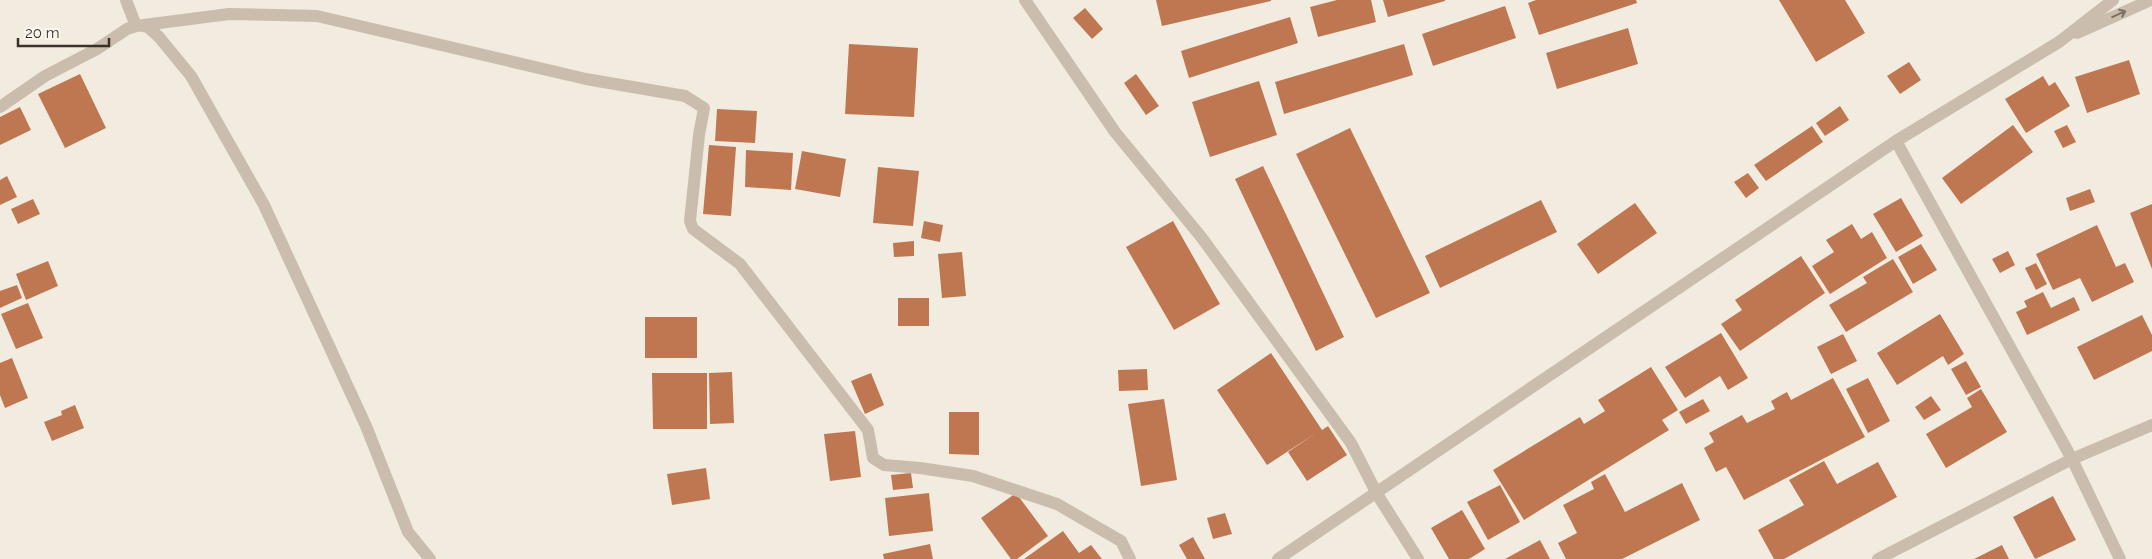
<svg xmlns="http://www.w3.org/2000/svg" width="2152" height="559" viewBox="0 0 2152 559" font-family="Raleway,sans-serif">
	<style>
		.building { fill: #bf7751 }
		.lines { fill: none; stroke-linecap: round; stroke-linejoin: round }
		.minor { stroke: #cabdad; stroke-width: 12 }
		.tertiary { stroke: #cabdad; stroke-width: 12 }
		.oneway { stroke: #7a7066 }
	</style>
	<rect width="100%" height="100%" fill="#f2ece0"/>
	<g class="building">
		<polygon points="1156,0 1271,0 1271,1 1162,26"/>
		<polygon points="1337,0 1371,0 1376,22 1318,37 1310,7"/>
		<polygon points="1383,0 1445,0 1445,1 1388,17"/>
		<polygon points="1536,0 1636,0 1637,3 1539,35 1528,3"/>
		<polygon points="1779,0 1845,0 1865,33 1816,62"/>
		<polygon points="1505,6 1516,38 1433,66 1422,34"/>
		<polygon points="1085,8 1103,29 1092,39 1073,18"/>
		<polygon points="1290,17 1298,43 1189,78 1181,51"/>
		<polygon points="1628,28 1638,64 1557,89 1546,53"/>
		<polygon points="849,44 918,48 914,117 845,114"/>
		<polygon points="1404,44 1413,75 1284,114 1275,82"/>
		<polygon points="2129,60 2140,94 2087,113 2075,77"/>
		<polygon points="1909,62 1921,80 1900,94 1887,76"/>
		<polygon points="80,74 106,128 65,148 38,94"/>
		<polygon points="1136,74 1159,106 1146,115 1124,83"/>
		<polygon points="2043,76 2049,86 2055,82 2070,106 2026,133 2005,99"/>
		<polygon points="1259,81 1277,135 1210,157 1192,102"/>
		<polygon points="1840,106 1849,120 1825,136 1816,123"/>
		<polygon points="20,107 31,130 0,145 0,117"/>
		<polygon points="717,109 757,111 755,143 715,141"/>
		<polygon points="2013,125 2033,152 1961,204 1942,178"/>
		<polygon points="2067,125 2076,142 2063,148 2054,131"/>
		<polygon points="1812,126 1823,142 1766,181 1754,165"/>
		<polygon points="1350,128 1430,293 1376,318 1296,154"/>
		<polygon points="709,145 736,147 731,216 703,214"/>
		<polygon points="746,150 793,153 791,190 745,187"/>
		<polygon points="802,151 846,159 840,197 795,189"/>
		<polygon points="1263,166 1344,337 1316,351 1235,179"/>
		<polygon points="878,167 919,171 913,226 873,223"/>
		<polygon points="1748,173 1759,188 1746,198 1734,182"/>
		<polygon points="7,176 17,197 0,205 0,180"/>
		<polygon points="2090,189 2095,202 2070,211 2066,198"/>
		<polygon points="1901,198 1923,236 1896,252 1873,214"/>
		<polygon points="33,199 40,214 18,224 11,209"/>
		<polygon points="1541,200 1557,232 1440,288 1425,256"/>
		<polygon points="1635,203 1657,233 1598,274 1577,244"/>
		<polygon points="2152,204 2152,269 2130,213"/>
		<polygon points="924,221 943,225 940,242 921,238"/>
		<polygon points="1173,221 1220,304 1174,330 1126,247"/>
		<polygon points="1852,224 1861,239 1872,232 1887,258 1830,294 1812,266 1834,252 1826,240"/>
		<polygon points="2097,225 2116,267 2125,263 2134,282 2092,302 2080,278 2053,290 2036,254"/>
		<polygon points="914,241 914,256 894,257 893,243"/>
		<polygon points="1921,244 1937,270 1913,284 1898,257"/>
		<polygon points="2008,251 2015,265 2000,273 1992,259"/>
		<polygon points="962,252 966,296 942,298 938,254"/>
		<polygon points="1801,256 1825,293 1740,351 1721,324 1742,310 1735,300"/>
		<polygon points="1893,259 1913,292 1846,332 1829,305 1867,283 1863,277"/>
		<polygon points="48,261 58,286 26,300 16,274"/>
		<polygon points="2036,263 2047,284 2036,290 2025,268"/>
		<polygon points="17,285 22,298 0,308 0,291"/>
		<polygon points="2043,292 2051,308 2074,297 2080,310 2027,335 2016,312 2027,307 2024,301"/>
		<rect x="898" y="298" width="31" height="28"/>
		<polygon points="28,303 43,338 16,349 1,314"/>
		<polygon points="1940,314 1964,354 1948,365 1943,356 1897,385 1877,353"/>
		<polygon points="2142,315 2152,335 2152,351 2094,380 2077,347"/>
		<rect x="645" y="317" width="52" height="41"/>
		<polygon points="1721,333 1748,378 1728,390 1720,376 1685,398 1665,367"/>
		<polygon points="1843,334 1857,361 1831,374 1817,347"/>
		<polygon points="1271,353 1322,430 1328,426 1347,455 1307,481 1288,452 1316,433 1267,465 1217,390"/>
		<polygon points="12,358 28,398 5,408 0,395 0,363"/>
		<polygon points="1966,361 1981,387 1966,395 1951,369"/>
		<polygon points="1651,367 1678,410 1662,420 1669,430 1524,520 1493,470 1580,417 1584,424 1605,411 1598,400"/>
		<polygon points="1147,369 1148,390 1119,391 1118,370"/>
		<polygon points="732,372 734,423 710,424 709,373"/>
		<polygon points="652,373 707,373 707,429 653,429"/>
		<polygon points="871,373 884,405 865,414 851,381"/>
		<polygon points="1833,378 1865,437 1744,500 1726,467 1716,472 1704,448 1714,442 1709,433 1742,415 1747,423 1775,409 1771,401 1787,392 1791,400"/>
		<polygon points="1868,378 1890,421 1868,433 1846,389"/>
		<polygon points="1981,389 2007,432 1946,468 1926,434 1972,407 1967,398"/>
		<polygon points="1931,396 1941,410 1924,420 1915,407"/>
		<polygon points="1164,399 1177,480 1141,486 1128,404"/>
		<polygon points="1703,399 1710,411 1686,424 1679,412"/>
		<polygon points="75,405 84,428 52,441 44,422 62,415 61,411"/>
		<polygon points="949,412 979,412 979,455 949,454"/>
		<polygon points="855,431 861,477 830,481 824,434"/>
		<polygon points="1824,461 1837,484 1878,462 1897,497 1784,559 1774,559 1758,530 1804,505 1789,480"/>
		<polygon points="706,468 710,499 672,505 667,474"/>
		<polygon points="911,473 913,488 893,490 891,475"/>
		<polygon points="1605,474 1625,512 1682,483 1700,520 1622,559 1566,559 1558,543 1577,533 1563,505 1594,489 1591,482"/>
		<polygon points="1500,485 1520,522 1488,540 1467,502"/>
		<polygon points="929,493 933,531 889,536 885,498"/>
		<polygon points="1016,493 1048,536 1017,559 1011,559 981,518"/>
		<polygon points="2053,496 2076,540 2035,559 2013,517"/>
		<polygon points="1462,510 1485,549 1469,559 1449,559 1431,528"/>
		<polygon points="1225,513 1232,534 1213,539 1207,518"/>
		<polygon points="1063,531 1079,553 1091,545 1102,559 1024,559"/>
		<polygon points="1193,537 1205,559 1187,559 1179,545"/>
		<polygon points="1540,540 1550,559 1505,559"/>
		<polygon points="930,544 933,559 884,559 883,554"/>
		<polygon points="2002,545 2009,559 1974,559"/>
	</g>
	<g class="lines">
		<g class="minor">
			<polyline points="126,0 136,26"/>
			<polyline points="1025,0 1115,132 1202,238 1351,443 1377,494 1418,559"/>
			<polyline points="143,26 148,27 159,37 191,76 264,205 366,426 408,532 430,559"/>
			<polyline points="0,107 45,76 97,49 127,29 136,26 229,14 317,16 586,79 685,96 704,108 699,135 690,221 693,229 740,264 868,430 873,458 884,465 920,468 973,476 1057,504 1121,541 1130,559"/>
			<polyline points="1896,141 2072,459 2120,559"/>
			<polyline points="1878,559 2072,459 2152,425"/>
		</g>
		<g class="tertiary">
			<polyline points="2077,33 2151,0"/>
			<polyline points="1278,559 1896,141 2059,42 2113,0"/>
		</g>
	</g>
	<defs><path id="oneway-shaft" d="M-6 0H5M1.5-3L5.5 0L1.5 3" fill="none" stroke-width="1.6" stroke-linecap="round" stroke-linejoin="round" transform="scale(1.25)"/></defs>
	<use class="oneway" href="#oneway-shaft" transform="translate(2119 14) rotate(-24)"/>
	<path d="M18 38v8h91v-8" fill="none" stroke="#39312b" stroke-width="2.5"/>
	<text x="25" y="38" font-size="15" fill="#39312b" stroke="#faf5ed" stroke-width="4" paint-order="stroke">20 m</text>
</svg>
